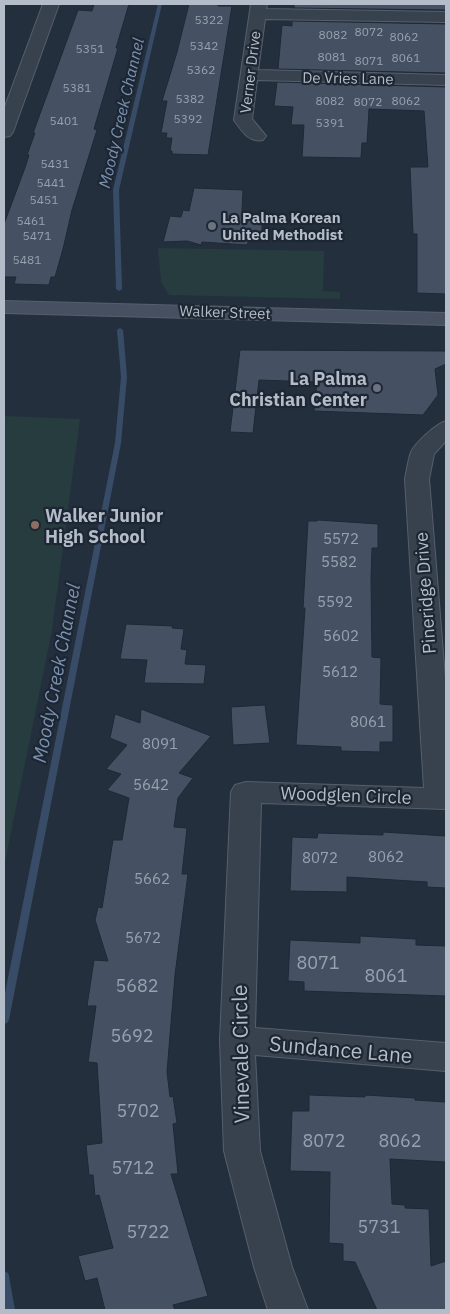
<svg xmlns="http://www.w3.org/2000/svg" width="450" height="1314" viewBox="0 0 450 1314" font-family="'IBM Plex Sans',sans-serif">
	<style>
		.green { fill: #263c3f }
		.lines { fill: none; stroke-linecap: round; stroke-linejoin: round }
		.stream { fill: #394c67; fill-rule: evenodd }
		.building { fill: #455162; stroke: #1f2835 }
		.minor-casing { stroke: #565f6c; stroke-width: 2 }
		.secondary-casing { stroke: #565f6c; stroke-width: 2 }
		.minor { fill: #38414e; fill-rule: evenodd }
		.secondary { fill: #465061; fill-rule: evenodd }
		.worship-dot { fill: #6b7280; stroke: #1d2633; stroke-width: 2 }
		.education-dot { fill: #8d6e63; stroke: #1d2633; stroke-width: 2 }
		.labels { text-anchor: middle; dominant-baseline: central; stroke-width: 4.5; stroke-linejoin: round; paint-order: stroke }
		.far-number-label { font-size: 12px; fill: #98a1af }
		.far-street-label { font-size: 15px; fill: #b4bcc9; stroke: #1d2633 }
		.far-poi-label { font-size: 15px; font-weight: bold; fill: #b4bcc9; stroke: #1d2633; text-anchor: start }
		.number-label { font-size: 15px; fill: #98a1af }
		.far-water-label { font-size: 16px; font-style: italic; fill: #7c92b1; stroke: #1d2633 }
		.poi-label { font-size: 18px; font-weight: bold; fill: #b4bcc9; stroke: #1d2633; text-anchor: end }
		.street-label { font-size: 18px; fill: #b4bcc9; stroke: #1d2633 }
		.near-number-label { font-size: 18px; fill: #98a1af }
		.water-label { font-size: 19px; font-style: italic; fill: #7c92b1; stroke: #1d2633 }
		.near-street-label { font-size: 21px; fill: #b4bcc9; stroke: #1d2633 }
	</style>
	<rect width="100%" height="100%" fill="#242f3e"/>
	<g class="green">
		<polygon points="158,248 324,251 323,291 340,292 340,299 169,295 161,282"/>
		<polygon points="4,416 80,419 52,630 4,867"/>
	</g>
	<g class="lines">
		<g class="stream">
			<polygon points="158,4 162,4 119,190 122,289 119,291 116,289 113,190"/>
			<polygon points="120,328 123,330 127,377 121,443 9,1020 7,1023 4,1024 4,998 115,443 121,377 117,330"/>
			<polygon points="4,1271 8,1273 9,1276 15,1310 5,1310"/>
		</g>
	</g>
	<g class="building">
		<polygon points="94,4 129,4 116,48 118,48 94,129 97,130 72,210 63,249 55,277 51,277 49,285 14,284 16,277 4,277 4,224 26,165 29,155 27,155 35,133 33,133 78,10 92,11"/>
		<polygon points="189,4 218,4 218,6 232,6 208,155 172,154 172,151 170,151 172,138 166,138 167,133 161,133 167,101 162,101 177,52"/>
		<polygon points="294,4 446,4 446,10 294,8"/>
		<polygon points="292,21 446,24 446,73 278,69 282,25 292,26"/>
		<polygon points="277,82 446,87 446,294 417,293 417,234 413,234 410,167 428,167 424,111 369,109 367,143 362,143 361,158 302,157 304,125 291,125 293,107 274,106"/>
		<polygon points="194,188 243,190 242,211 252,212 251,215 256,215 256,218 262,218 262,242 249,240 247,245 202,242 201,245 187,241 163,242 170,216 181,217 183,210 189,211"/>
		<polygon points="240,350 446,351 446,364 435,369 438,395 423,415 314,411 317,382 259,380 253,433 230,432"/>
		<polygon points="318,520 378,524 378,548 372,548 371,580 372,657 381,658 380,704 393,705 393,742 380,742 380,752 341,751 341,747 296,745 305,608 303,608 308,521 317,521"/>
		<polygon points="126,624 173,626 172,628 184,629 181,649 187,650 185,664 206,665 204,684 144,683 147,660 120,659"/>
		<polygon points="265,705 270,743 233,745 231,707"/>
		<polygon points="141,709 211,736 179,773 193,778 178,798 174,827 187,828 182,874 188,874 175,975 167,1072 170,1097 173,1096 177,1123 173,1124 178,1174 171,1174 208,1296 173,1305 175,1310 105,1310 97,1278 85,1281 78,1256 113,1248 99,1195 95,1196 93,1175 89,1175 86,1145 102,1143 97,1063 88,1062 96,1006 87,1006 94,960 108,961 95,920 98,907 102,908 113,840 122,840 129,798 107,790 121,774 106,769 127,745 110,738 115,714 140,723"/>
		<polygon points="383,832 446,836 446,888 427,887 427,882 347,877 347,892 290,891 292,837 317,838 318,833 383,835"/>
		<polygon points="360,936 416,939 416,945 446,946 446,996 304,991 304,982 288,981 290,940 360,943"/>
		<polygon points="309,1095 365,1097 365,1095 415,1098 415,1100 446,1102 446,1162 390,1159 392,1204 405,1205 405,1208 429,1209 431,1266 446,1261 446,1310 377,1310 355,1262 343,1261 343,1244 329,1243 330,1172 290,1171 292,1111 309,1111"/>
	</g>
	<g class="lines">
		<defs>
			<g id="minor">
				<polygon points="43,4 59,4 13,132 10,136 4,137 4,109"/>
				<path d="M251,4H267L266,9L446,12V22L265,19L258,70L446,75V85L257,80L252,119L266,136L263,140C249,143 242,131 234,120Z"/>
				<path d="M446,421V441L434,454L429,479L446,690V809L261,803L255,1028L446,1043V1071L255,1055L260,1151L292,1267L308,1310H268L254,1267L224,1151L220,1040L231,792L235,785L246,782L424,788L405,479C407,470 408,460 411,452C416,442 436,424 446,421Z"/>
			</g>
			<polygon id="secondary" points="4,301 446,313 446,325 4,313"/>
		</defs>
		<use href="#minor" class="minor-casing"/>
		<use href="#secondary" class="secondary-casing"/>
		<use href="#minor" class="minor"/>
		<use href="#secondary" class="secondary"/>
	</g>
	<g class="worship-dot">
		<circle cx="212" cy="226" r="5"/>
		<circle cx="377" cy="388" r="5"/>
	</g>
	<circle class="education-dot" cx="35" cy="525" r="5"/>
	<g class="labels">
		<g class="far-number-label">
			<text x="209" y="19">5322</text>
			<text x="369" y="31">8072</text>
			<text x="333" y="34">8082</text>
			<text x="404" y="36">8062</text>
			<text x="204" y="45">5342</text>
			<text x="90" y="48">5351</text>
			<text x="332" y="56">8081</text>
			<text x="406" y="57">8061</text>
			<text x="369" y="60">8071</text>
			<text x="201" y="69">5362</text>
			<text x="77" y="87">5381</text>
			<text x="190" y="98">5382</text>
			<text x="330" y="100">8082</text>
			<text x="406" y="100">8062</text>
			<text x="368" y="101">8072</text>
			<text x="188" y="118">5392</text>
			<text x="64" y="120">5401</text>
			<text x="330" y="122">5391</text>
			<text x="55" y="163">5431</text>
			<text x="51" y="182">5441</text>
			<text x="44" y="199">5451</text>
			<text x="31" y="220">5461</text>
			<text x="37" y="235">5471</text>
			<text x="27" y="259">5481</text>
		</g>
		<g class="far-street-label">
			<text transform="translate(250 72) rotate(-83)">Verner Drive</text>
			<text transform="translate(348 78) rotate(1)">De Vries Lane</text>
			<text transform="translate(225 312) rotate(2)">Walker Street</text>
		</g>
		<g class="far-poi-label">
			<text x="222" y="217">La Palma Korean<tspan x="222" dy="17">United Methodist</tspan></text>
		</g>
		<g class="number-label">
			<text x="341" y="538">5572</text>
			<text x="339" y="561">5582</text>
			<text x="335" y="601">5592</text>
			<text x="341" y="635">5602</text>
			<text x="340" y="671">5612</text>
			<text x="368" y="721">8061</text>
			<text x="160" y="743">8091</text>
			<text x="151" y="784">5642</text>
			<text x="386" y="856">8062</text>
			<text x="320" y="857">8072</text>
			<text x="152" y="878">5662</text>
			<text x="143" y="937">5672</text>
		</g>
		<g class="far-water-label">
			<text transform="translate(121 113) rotate(-77)">Moody Creek Channel</text>
		</g>
		<g class="poi-label">
			<text x="367" y="378">La Palma<tspan x="367" dy="21">Christian Center</tspan></text>
			<text x="45" y="515" text-anchor="start">Walker Junior<tspan x="45" dy="21">High School</tspan></text>
		</g>
		<g class="street-label">
			<text transform="translate(425 593) rotate(-94)">Pineridge Drive</text>
			<text transform="translate(346 795) rotate(2)">Woodglen Circle</text>
		</g>
		<g class="near-number-label">
			<text x="318" y="962">8071</text>
			<text x="386" y="975">8061</text>
			<text x="137" y="985">5682</text>
			<text x="132" y="1035">5692</text>
			<text x="138" y="1110">5702</text>
			<text x="324" y="1140">8072</text>
			<text x="400" y="1140">8062</text>
			<text x="133" y="1167">5712</text>
			<text x="379" y="1226">5731</text>
			<text x="148" y="1231">5722</text>
		</g>
		<g class="water-label">
			<text transform="translate(56 673) rotate(-79)">Moody Creek Channel</text>
		</g>
		<g class="near-street-label">
			<text transform="translate(341 1049) rotate(5)">Sundance Lane</text>
			<text transform="translate(240 1054) rotate(-91)">Vinevale Circle</text>
		</g>
	</g>
	<rect width="450" height="1314" fill="none" stroke="#b4bcc9" stroke-width="10"/>
</svg>
